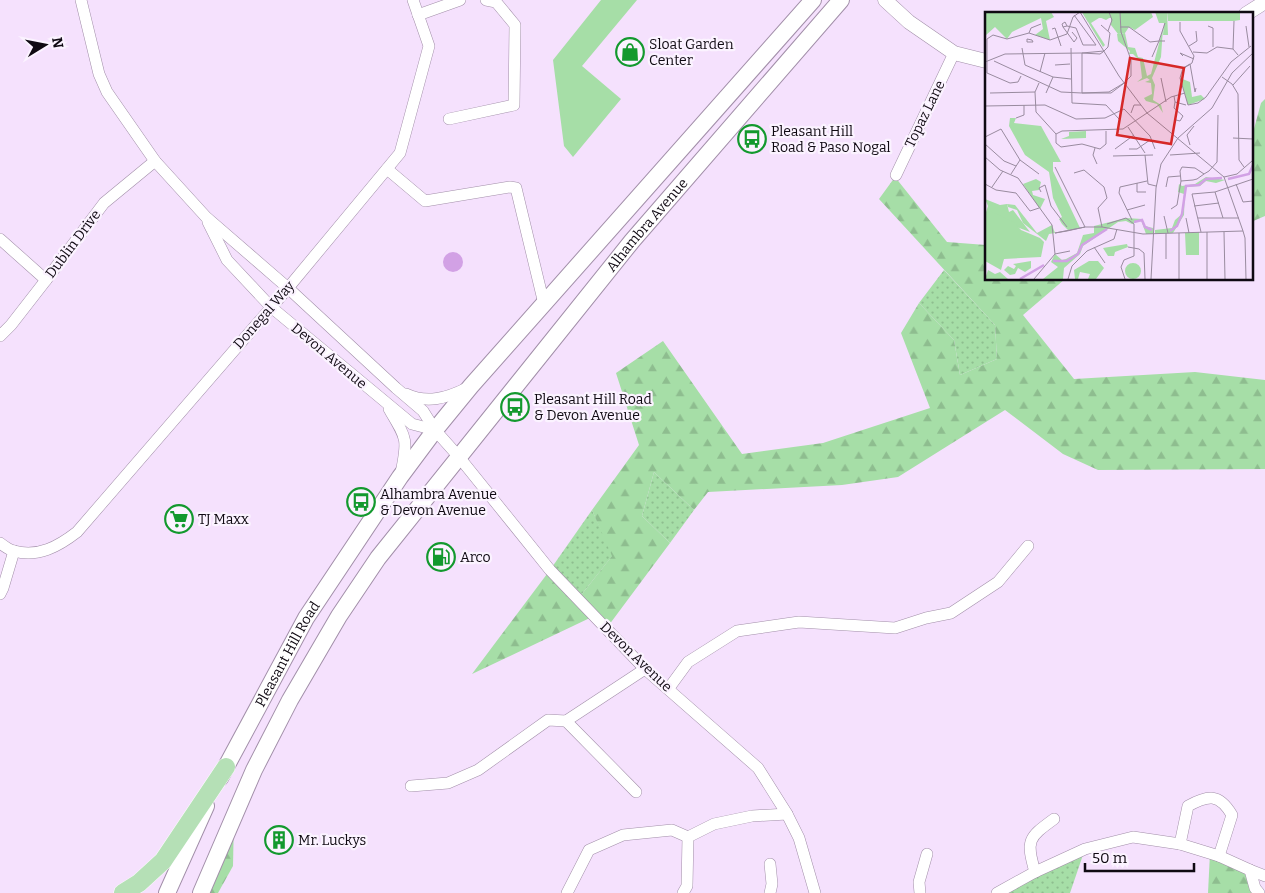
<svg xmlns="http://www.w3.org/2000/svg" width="1265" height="893" viewBox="0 0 1265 893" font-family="Bitter,serif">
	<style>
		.grass { fill: url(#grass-dots) }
		.forest { fill: url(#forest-firs) }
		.garden { fill: #a6dea7 }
		.water { fill: #d2a1e5 }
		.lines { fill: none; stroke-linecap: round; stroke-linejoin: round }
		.minor-casing { stroke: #a28fa9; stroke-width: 12 }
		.tertiary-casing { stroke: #a28fa9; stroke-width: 15 }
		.secondary-casing { stroke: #a28fa9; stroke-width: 18 }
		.primary-casing { stroke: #fff; stroke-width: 19 }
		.minor { stroke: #fff; stroke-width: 11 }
		.tertiary { stroke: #fff; stroke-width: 14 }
		.secondary { stroke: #fff; stroke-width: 16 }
		.primary { stroke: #b5e0b6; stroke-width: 18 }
		.labels { text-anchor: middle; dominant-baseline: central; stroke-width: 4.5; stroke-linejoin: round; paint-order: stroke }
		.poi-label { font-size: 14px; fill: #0f0912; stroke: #fbf3ff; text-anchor: start }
		.street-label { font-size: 14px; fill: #0f0912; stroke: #fbf3ff }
		.inset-river { fill: none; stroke: #d2a1e5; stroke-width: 2.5 }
		.inset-road { fill: none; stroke: #998b9f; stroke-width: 1 }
		.view { fill: #d62828; fill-opacity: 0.15; stroke: #d62828; stroke-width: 2.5 }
		.inset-edge { fill: none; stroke: #0f0912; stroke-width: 2.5 }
	</style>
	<defs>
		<pattern id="grass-dots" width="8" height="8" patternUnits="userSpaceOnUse" patternTransform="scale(1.25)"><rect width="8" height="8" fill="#a6dea7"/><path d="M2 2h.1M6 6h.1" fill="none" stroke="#8ebd8f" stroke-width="1.8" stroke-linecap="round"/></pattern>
		<pattern id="forest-firs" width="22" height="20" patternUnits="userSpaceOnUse" patternTransform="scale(1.25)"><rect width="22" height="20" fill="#a6dea7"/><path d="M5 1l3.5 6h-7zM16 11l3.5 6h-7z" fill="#8ebd8f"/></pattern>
	</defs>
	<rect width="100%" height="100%" fill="#f5e1fd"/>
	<g class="grass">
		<polygon points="944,270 995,325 997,359 960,375 954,340 919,303"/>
		<polygon points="654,472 694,510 670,543 642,516"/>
		<polygon points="592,510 613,555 578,599 550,570"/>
		<polygon points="1085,849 1070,893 997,893"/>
	</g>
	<g class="forest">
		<polygon points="1265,99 1265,216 1251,222 1251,140 1261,103"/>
		<polygon points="895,177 947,242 986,245 986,279 1065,279 1023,315 1074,379 1195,372 1265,380 1265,469 1098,470 1063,454 1005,410 898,477 842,485 708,492 694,510 654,472 642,516 670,543 606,629 594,616 472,674 550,570 578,599 612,556 592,510 639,445 616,373 663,341 742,454 823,443 930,408 901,333 919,303 954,340 960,375 997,359 995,325 879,199"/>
		<polygon points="234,816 233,866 218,893 201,893"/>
		<polygon points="1210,853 1250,870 1259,893 1208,893"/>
	</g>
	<polygon class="garden" points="601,0 637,0 582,66 621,99 573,157 564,146 553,60"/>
	<circle class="water" cx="453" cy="262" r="10"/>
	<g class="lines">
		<defs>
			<g id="minor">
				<polyline points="81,0 99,74 107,92 155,161 206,217 288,288 396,388 423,411 435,430 459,457 550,570 645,669 758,768 787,814 799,838 815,893"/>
				<polyline points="418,15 460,0"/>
				<polyline points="449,119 514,105 515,25 496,2 486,0"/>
				<polyline points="387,169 425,201 510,187 516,188 544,304"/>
				<polyline points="896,175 954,53"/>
				<polyline points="208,222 227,260 271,307 412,424 435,430"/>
				<polyline points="0,239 46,280"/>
				<polyline points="0,336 11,325 46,280 104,203 155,161"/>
				<path d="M406,394C427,404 447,398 467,388"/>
				<path d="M389,409C407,439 408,439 401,473"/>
				<path d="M0,543C4,546 9,550 14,551C38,558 59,546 77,532L288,288L400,153L429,46L413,0"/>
				<polyline points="0,594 3,588 14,551"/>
				<polyline points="669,688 688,662 737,631 799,622 895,628 926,618 951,613 998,582 1028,546"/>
				<polyline points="411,786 448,783 478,770 548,720 566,721"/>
				<polyline points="636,792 566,721 645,669"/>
				<path d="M1180,844L1188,806C1208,795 1219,793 1232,815L1219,856"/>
				<polyline points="770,864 772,884 770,893"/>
				<path d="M1035,872C1026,840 1028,838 1054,819"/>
				<polyline points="567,893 589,850 623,835 672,830 688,837"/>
				<polyline points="683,893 687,886 688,837 714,824 752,816 787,814"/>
				<polyline points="920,893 919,882 927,854"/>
				<polyline points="997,893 1035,872 1085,849 1133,837 1180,844 1219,856 1250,870"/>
				<polyline points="1259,893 1255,888 1250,870 1265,876"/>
			</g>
			<g id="tertiary">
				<polyline points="885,0 909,22 954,53 986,61"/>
				<polyline points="1246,14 1265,2"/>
			</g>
			<g id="secondary">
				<path id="s1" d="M220,778L306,618L400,477L435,430L471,386L813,0"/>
				<polyline points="167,893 206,806"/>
				<path id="s2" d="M201,893L254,770L290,700L339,616L378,558L632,241L841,0"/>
			</g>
			<polyline id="primary" points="123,893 139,883 163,861 226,767"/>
		</defs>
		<use href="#minor" class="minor-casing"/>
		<use href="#tertiary" class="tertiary-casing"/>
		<use href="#secondary" class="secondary-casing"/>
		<use href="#primary" class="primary-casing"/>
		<use href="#minor" class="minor"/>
		<use href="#tertiary" class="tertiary"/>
		<use href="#secondary" class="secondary"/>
		<use href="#primary" class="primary"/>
	</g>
	<defs>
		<symbol id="shop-ring" viewBox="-11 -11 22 22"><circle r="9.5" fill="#fbf3ff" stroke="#13992e" stroke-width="1.5"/><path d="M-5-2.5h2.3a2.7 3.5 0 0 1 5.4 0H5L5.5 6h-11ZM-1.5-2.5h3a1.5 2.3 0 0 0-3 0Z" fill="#13992e"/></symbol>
		<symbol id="bus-ring" viewBox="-11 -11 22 22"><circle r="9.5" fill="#fbf3ff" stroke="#13992e" stroke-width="1.5"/><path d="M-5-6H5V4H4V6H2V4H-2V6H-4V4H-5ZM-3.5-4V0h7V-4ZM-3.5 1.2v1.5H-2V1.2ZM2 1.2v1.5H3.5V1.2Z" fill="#13992e"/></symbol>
		<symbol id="supermarket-ring" viewBox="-11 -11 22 22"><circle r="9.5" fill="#fbf3ff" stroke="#13992e" stroke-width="1.5"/><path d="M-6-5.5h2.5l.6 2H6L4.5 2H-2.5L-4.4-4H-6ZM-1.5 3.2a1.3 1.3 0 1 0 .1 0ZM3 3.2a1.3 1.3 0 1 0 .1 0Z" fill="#13992e"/></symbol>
		<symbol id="fuel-ring" viewBox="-11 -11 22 22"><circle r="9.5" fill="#fbf3ff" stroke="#13992e" stroke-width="1.5"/><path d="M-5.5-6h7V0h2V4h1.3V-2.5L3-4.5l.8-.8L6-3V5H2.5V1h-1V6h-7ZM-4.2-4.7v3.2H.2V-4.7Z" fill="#13992e"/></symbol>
		<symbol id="building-ring" viewBox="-11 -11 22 22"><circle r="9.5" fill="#fbf3ff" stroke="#13992e" stroke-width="1.5"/><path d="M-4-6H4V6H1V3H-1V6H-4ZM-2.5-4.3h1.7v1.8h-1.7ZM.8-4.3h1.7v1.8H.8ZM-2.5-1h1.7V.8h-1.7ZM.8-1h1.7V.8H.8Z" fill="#13992e"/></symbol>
	</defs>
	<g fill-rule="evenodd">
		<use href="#shop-ring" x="614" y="36" width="32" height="32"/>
		<use href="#bus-ring" x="736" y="123" width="32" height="32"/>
		<use href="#bus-ring" x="499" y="391" width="32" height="32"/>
		<use href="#bus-ring" x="345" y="486" width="32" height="32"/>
		<use href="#supermarket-ring" x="163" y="503" width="32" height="32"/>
		<use href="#fuel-ring" x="425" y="541" width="32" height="32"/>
		<use href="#building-ring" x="263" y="824" width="32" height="32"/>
	</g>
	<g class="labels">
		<g class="poi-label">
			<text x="649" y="44">Sloat Garden<tspan x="649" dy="16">Center</tspan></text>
			<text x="771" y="131">Pleasant Hill<tspan x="771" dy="16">Road &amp; Paso Nogal</tspan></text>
			<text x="534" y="399">Pleasant Hill Road<tspan x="534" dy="16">&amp; Devon Avenue</tspan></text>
			<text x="380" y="494">Alhambra Avenue<tspan x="380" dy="16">&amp; Devon Avenue</tspan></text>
			<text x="198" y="519">TJ Maxx</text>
			<text x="460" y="557">Arco</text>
			<text x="298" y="840">Mr. Luckys</text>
		</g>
		<g class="street-label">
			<text transform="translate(925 114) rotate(-64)">Topaz Lane</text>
			<text stroke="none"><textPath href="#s2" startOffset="808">Alhambra Avenue</textPath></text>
			<text transform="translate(73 244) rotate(-53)">Dublin Drive</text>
			<text transform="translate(264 315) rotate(-49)">Donegal Way</text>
			<text transform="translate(329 356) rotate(40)">Devon Avenue</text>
			<text stroke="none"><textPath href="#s1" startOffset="141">Pleasant Hill Road</textPath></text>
			<text transform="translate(636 657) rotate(44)">Devon Avenue</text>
		</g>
	</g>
	<g transform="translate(985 12)">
		<rect width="268" height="268" fill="#f5e1fd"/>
		<path d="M0,0H66L69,5L61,9L65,28L50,23L58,17L56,6L27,20L22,27L10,15L0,24ZM97,0H166L168,5L150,18L144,15L140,21L133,22L126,13V6H114L106,11L120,33L118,35ZM170,0H182L183,23H178L179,11H174ZM195,66L205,70L207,85L216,83L220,87L203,93ZM25,106H31L29,111L56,114L76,150H68V159L95,216L83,218L77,212L74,207L77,205L68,186L64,160L40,143L24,114ZM51,167L56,170L54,178L47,179L48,183L60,187L55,197L38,172ZM22,192L30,193L52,221L67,213L70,221L64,222L61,229L38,211L32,198L23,195ZM142,232L143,235L130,240L129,244H123L118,236ZM46,249V256L40,260L33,256L30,262L25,263L19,258L23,254L29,257L31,254L28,252ZM140 259a8 8 0 1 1 16 0a8 8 0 1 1-16 0ZM3,258L10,262L15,260L23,267H0Z" fill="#a6dea7"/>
		<path d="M178,16L176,45L167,66L170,73L168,88L176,93L178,101L172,92L161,89L159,86L167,82L166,71L160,70L165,68L162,66L152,70L157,66L155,49L148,42H144L145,39L133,29L132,22L140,21L143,35L150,36L153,45L158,46L162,64L166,62ZM221,165L240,168L231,171L221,169L215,174L200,175L199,203L188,221L170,222V218L187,216L190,208L197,202L199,182L193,180L194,172L197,174L210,172ZM0,187L15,193L22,192L24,200L28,198L45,220L0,203L3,194ZM141,206L157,207L160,214L168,216V222H161L156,208L147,212L141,209L133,210L98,234L95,242L79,256L78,267H58L73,255L66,250L70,242L77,248L81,247L92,241L98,223L109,221V214ZM104,249H113L119,256L111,267H103L105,262L95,260L93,267H90L89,258Z" fill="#a6dea7"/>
		<path d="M5,199L29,210L36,218L55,226L59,230L56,245L19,247L16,258L0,249V202Z" fill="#a6dea7"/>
		<path d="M97,0H134L121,8L114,5L103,10ZM182,0H255V8L249,9H183ZM101,119V126L76,127L84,124V120ZM214,220V243H201L200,221Z" fill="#a6dea7"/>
		<path class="inset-river" d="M243,167L264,162L268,153M149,210L157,208L160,215L167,218M185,219L192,214L197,202L201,174L214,173L221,167L237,166M68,249H82L93,242L97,233L122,217M35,267L59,253"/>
		<path class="inset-road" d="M95,0L134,64L162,101L239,165L258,219M135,0L136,20L146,48V64L138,72L126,81H97L124,80L139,71M80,10L82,14L78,15L77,12ZM195,10V19L209,44L207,51L204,53L199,56H198L205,52M116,13L125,21L123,35L118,40L115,42L97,41L119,39M82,14L91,16L98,33H111L89,3M223,14L228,16V35M261,14L264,35M78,15L89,30L92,26L87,20M135,15H144L165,30L174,29L180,11M67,17L70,16L76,34M123,19L127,8L124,0M44,21L46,16L56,12M42,27L47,28L48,30H42ZM204,34L212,29L211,19M37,36L40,53L68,65L86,67M86,36L87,91L121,93L134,107M248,37L249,9M208,40L222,41L232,35L248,37L253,43M198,44L195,41L209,47M167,45L174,29H180M0,50L20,42L97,41V81L76,80L9,49M205,52L210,80L211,76M70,53L85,52M198,56L195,66L203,93L213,91L221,85L246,50L266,34M55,60L60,41M36,64L33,70L25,71L2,61V27L8,23L22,27L44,21L65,28L82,22L88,5L95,0M237,65L247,72L253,82L254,148L259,155M176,66L181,90M54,71L50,80L51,100L71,122M248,73L265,54M5,81L50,80M61,81L68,65M189,84L190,90L201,93M190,90L189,96L198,104L195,109L191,108M0,94L60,93L91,107L120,106L139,97L165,124L170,137M146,101L149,93H156M162,101L186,85L200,81M31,106L39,103V93M143,115L160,141M71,122L77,119L138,117L162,101M71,122V131L76,135L97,132L115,137L121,132V119M0,125L16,117L35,148L54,162M248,126L268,127M0,132L19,149L31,154M205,133L202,123L209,114M110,136L108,143L112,152M130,137L149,123M144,137H152L165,128M160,143L163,172L171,174M185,143L215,141M128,144L168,143M0,145L15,158L33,166L67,213L70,242L49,267M70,155L100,215H117L158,222L258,219L260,226M89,161L99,158L119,175L122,186L113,196L117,215M26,162L35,148M219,162L210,156L197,155L195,159L196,169L208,168L212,167L219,162L224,159L232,150L233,103M239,165L252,162L267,149M152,171V180H161M0,172L11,178L31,181L45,199L54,196M251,172L258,190L268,189M7,175L18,159M181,175L183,165L195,164M56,180L54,176L60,173L66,194L82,215M230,180L238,206M209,194L234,191M186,197L192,193L196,169M142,198L160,193M179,204L183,221M201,206L204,221M213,206H254M147,208L134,181L135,175L162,169M122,212L141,206L149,212V244L139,248L136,255L140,267M100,215L82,219L70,221ZM216,220L207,182L230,180L268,167M222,220V267M239,220L240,267M181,221V247M194,221V267M260,226L261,267M109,235L120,251M143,235L154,237L159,241L160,267M70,242L85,239M83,267L87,254L102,239L129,227L132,217M166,267L171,176L176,152L193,126L227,96L247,61L268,41"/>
		<path class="view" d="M145,46L199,56L186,132L132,123Z"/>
		<rect width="268" height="268" class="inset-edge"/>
	</g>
	<g transform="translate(45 45) rotate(80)" stroke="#fbf3ff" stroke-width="4" paint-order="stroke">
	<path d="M0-4L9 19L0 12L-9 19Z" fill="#0f0912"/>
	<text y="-8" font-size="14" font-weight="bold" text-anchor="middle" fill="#0f0912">N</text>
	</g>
	<path d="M1085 863v8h109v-8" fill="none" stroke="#0f0912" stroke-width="2.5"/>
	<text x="1092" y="863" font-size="15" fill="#0f0912" stroke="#fbf3ff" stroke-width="4" paint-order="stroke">50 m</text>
</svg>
